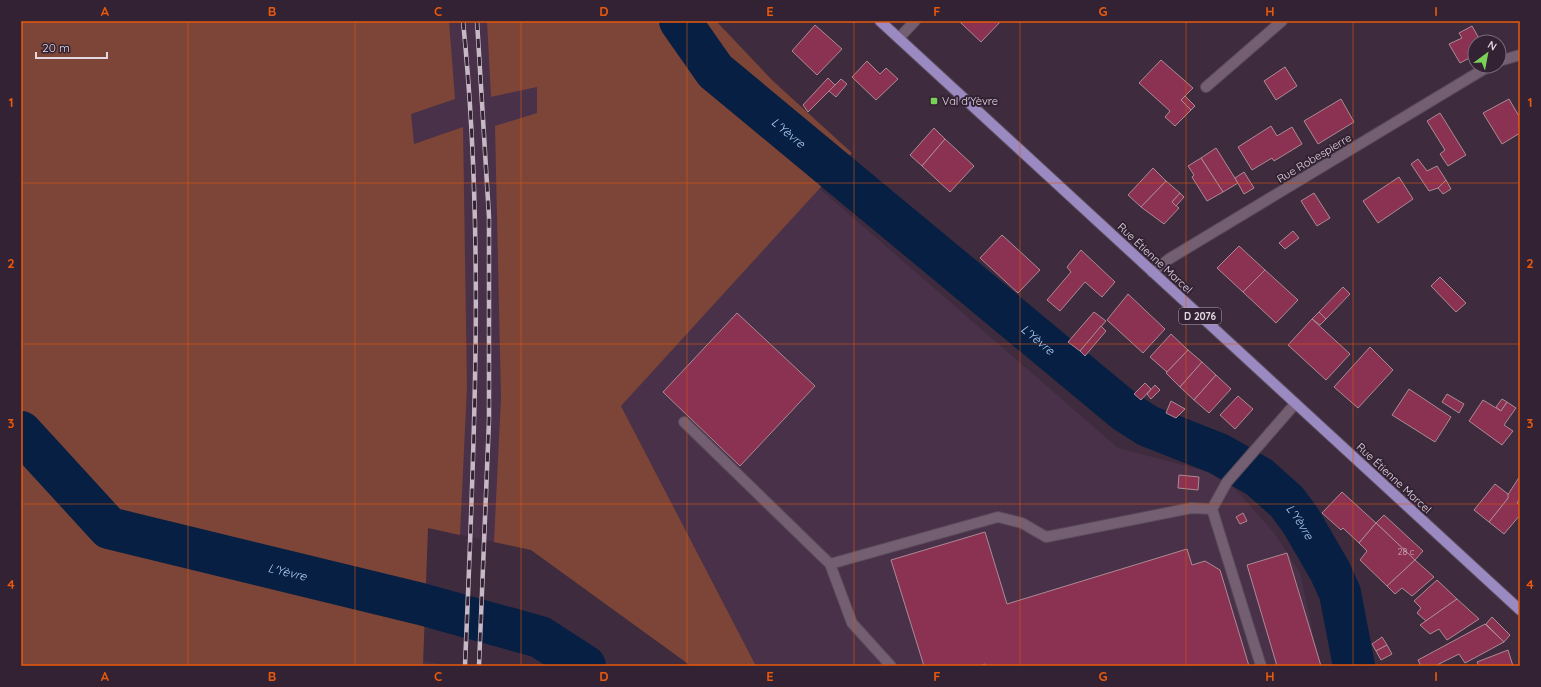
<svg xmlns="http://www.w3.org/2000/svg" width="1541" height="687" viewBox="0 0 1541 687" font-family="Quicksand,sans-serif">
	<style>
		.built { fill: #493149 }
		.green { fill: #7c4537 }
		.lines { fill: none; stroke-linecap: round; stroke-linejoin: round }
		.river { stroke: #061f43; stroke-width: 42 }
		.building { fill: #8b3152; stroke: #ab8b93 }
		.service-casing { stroke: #594b59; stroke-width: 12 }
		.minor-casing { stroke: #594b59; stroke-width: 12 }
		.primary-casing { stroke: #594b59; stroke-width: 12 }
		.service { stroke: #735e72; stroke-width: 10 }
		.minor { stroke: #735e72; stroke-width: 10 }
		.primary { stroke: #9b89c1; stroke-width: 10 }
		.rail-casing { stroke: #c6b9c5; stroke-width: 4.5 }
		.rail { stroke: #323; stroke-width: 3; stroke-dasharray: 9; stroke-linecap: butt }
		.grid { fill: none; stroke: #e8590c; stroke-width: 1; stroke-opacity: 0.55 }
		.poi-dot { fill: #79d157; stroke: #323; stroke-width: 1.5 }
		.labels { text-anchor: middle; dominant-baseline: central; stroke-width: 4; stroke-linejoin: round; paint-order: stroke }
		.number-label { font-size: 9px; fill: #cdaebe }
		.shield { fill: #323; stroke: #aea1ae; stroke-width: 1 }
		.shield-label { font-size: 10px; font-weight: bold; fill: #e3d7e2 }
		.poi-label { font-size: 11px; fill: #e3d7e2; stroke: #323; text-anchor: start }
		.street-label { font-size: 11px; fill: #e3d7e2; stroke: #323 }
		.water-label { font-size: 12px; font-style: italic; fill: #b5d0f7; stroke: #323 }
		.neatline { fill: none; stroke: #e8590c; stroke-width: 1.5 }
		.grid-label { font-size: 13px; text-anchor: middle; font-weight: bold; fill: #e8590c }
	</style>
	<rect width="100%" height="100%" fill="#3e2c3e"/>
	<g class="built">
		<polygon points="398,21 534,21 537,34 539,314 531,550 428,528"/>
		<polygon points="819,188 1118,448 1218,474 1237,491 1275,534 1300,573 1320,666 756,666 621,406"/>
		<polygon points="423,661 452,666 423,666"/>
	</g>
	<g class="green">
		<polygon points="21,21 449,21 455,99 411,114 414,144 463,127 467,387 460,535 428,528 423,666 21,666"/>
		<polygon points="487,21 716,21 773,81 852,153 621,406 756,666 691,666 531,550 494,542 501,398 495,126 537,113 537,87 491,97"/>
	</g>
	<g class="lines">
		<g class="river">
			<path id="s1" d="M680,21L715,71L1126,412L1148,426L1219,454L1259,477L1287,502L1301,521L1330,571L1340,593L1354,666"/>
			<path id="s2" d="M21,432L109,528L421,604L540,637L585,666"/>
		</g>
	</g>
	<g class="building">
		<polygon points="961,21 1001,21 981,42 960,22"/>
		<polygon points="815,25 842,49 817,75 792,51"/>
		<polygon points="1472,26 1481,42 1475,42 1475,55 1460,63 1449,44 1462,38 1459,33"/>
		<polygon points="1161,60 1193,88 1181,100 1191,110 1175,126 1165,117 1170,111 1139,83"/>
		<polygon points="867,61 880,74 886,68 898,79 876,100 852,77"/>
		<polygon points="1285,67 1297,86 1276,100 1264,81"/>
		<polygon points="828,78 835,85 808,112 803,105"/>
		<polygon points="841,79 847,84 836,97 829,91"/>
		<polygon points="1185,96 1195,106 1191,110 1181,100"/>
		<polygon points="1341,99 1354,122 1318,144 1304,121"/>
		<polygon points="1509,99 1520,118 1520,133 1502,144 1483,113"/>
		<polygon points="1440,113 1466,155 1448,166 1440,154 1445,150 1427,121"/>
		<polygon points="1271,126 1277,136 1292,127 1302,144 1274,161 1272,158 1252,170 1238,147"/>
		<polygon points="934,128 945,139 922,166 910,155"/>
		<polygon points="945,139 974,166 950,192 922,166"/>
		<polygon points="1216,148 1238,183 1223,192 1201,158"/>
		<polygon points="1201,158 1223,192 1207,201 1192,177 1194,175 1188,166"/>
		<polygon points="1418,159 1427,171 1437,166 1446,180 1438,188 1429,191 1411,164"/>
		<polygon points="1153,168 1166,181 1141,207 1128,195"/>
		<polygon points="1244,172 1254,188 1244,194 1235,178"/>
		<polygon points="1399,177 1413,199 1378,223 1363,201"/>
		<polygon points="1446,180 1451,189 1443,194 1438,188"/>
		<polygon points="1166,181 1180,193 1172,202 1179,208 1164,224 1141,207"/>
		<polygon points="1180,193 1184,197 1176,206 1172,202"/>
		<polygon points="1314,193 1330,218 1317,226 1301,201"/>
		<polygon points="1293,231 1299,238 1285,249 1279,243"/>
		<polygon points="1002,235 1040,270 1018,293 980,258"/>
		<polygon points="1239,246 1265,270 1243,292 1217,268"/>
		<polygon points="1081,250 1115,282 1102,297 1085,282 1060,311 1047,300 1071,272 1067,267"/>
		<polygon points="1265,270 1298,300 1276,323 1243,292"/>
		<polygon points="1440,277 1466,303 1456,312 1431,286"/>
		<polygon points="1343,287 1350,294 1326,319 1319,312"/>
		<polygon points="1128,294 1165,329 1143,353 1107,320"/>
		<polygon points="1094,312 1106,321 1080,351 1068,342"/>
		<polygon points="1319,312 1326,319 1320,325 1312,319"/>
		<polygon points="737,313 815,386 740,466 663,392"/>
		<polygon points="1312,319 1350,354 1326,380 1288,345"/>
		<polygon points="1101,326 1106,331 1085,356 1080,351"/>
		<polygon points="1171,334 1188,350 1167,372 1150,357"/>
		<polygon points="1370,347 1393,370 1358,408 1334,387"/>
		<polygon points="1188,350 1202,362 1180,387 1166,373"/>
		<polygon points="1202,362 1216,375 1194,400 1180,387"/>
		<polygon points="1216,375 1231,389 1209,413 1194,400"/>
		<polygon points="1145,383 1151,389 1141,400 1134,394"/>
		<polygon points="1155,385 1160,390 1151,399 1147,394"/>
		<polygon points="1409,389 1451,417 1435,442 1392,415"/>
		<polygon points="1447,394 1464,404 1459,413 1442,402"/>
		<polygon points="1238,396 1253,409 1235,429 1220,415"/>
		<polygon points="1502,399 1507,402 1501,411 1496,407"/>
		<polygon points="1483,400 1501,411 1507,402 1516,408 1504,425 1513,431 1502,445 1469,421"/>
		<polygon points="1171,401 1185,409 1176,418 1166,413"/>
		<polygon points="1179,475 1199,477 1198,490 1178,488"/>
		<polygon points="1520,476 1520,498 1517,503 1520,505 1520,515 1504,534 1489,522 1508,498 1507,496"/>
		<polygon points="1495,484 1508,494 1508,498 1489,522 1474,510"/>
		<polygon points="1342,492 1376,523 1359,543 1343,528 1341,530 1322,513"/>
		<polygon points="1243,513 1247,521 1240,524 1236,517"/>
		<polygon points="1384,515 1423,551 1415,560 1376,523"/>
		<polygon points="1376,523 1415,560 1387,586 1360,560 1367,551 1359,543"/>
		<polygon points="985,532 1007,604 1187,549 1192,565 1205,561 1220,570 1249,666 985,666 985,664 979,666 924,666 891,560"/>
		<polygon points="1287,553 1321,666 1277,666 1247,565"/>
		<polygon points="1415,560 1434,577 1412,596 1402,588 1395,594 1387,586"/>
		<polygon points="1437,580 1457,599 1426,621 1417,613 1421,608 1414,601"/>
		<polygon points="1457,599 1479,619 1447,640 1439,629 1430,634 1420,625"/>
		<polygon points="1492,617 1510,635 1504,642 1486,624"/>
		<polygon points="1485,624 1504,642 1465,663 1459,654 1435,666 1421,666 1418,660"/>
		<polygon points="1382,637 1387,645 1376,651 1372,644"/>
		<polygon points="1387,645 1392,654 1381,660 1376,651"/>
		<polygon points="1508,650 1513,666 1479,666 1477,662"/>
	</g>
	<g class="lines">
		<defs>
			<g id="service">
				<polyline points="684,422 830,564 852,623 891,666"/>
				<polyline points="830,564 998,517 1022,523 1046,537 1191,508 1212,509"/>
				<polyline points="1261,666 1212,509 1227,482 1295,404"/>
			</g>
			<g id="minor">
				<polyline points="899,38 915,21"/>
				<polyline points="1499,61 1520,55"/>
				<polyline points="1206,87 1282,21"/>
				<polyline points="1152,272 1169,259 1489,66"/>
			</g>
			<polyline id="primary" points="880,21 1520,610"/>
		</defs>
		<use href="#service" class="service-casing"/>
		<use href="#minor" class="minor-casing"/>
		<use href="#primary" class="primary-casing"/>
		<use href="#service" class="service"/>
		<use href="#minor" class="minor"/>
		<use href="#primary" class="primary"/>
		<defs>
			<g id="rail">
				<path d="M463,21C485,236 474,451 465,666"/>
				<polyline points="477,21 489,217 489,420 479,666"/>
			</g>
		</defs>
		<use href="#rail" class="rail-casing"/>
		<use href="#rail" class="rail"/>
	</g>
	<path class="grid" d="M188,21V666M355,21V666M521,21V666M687,21V666M854,21V666M1020,21V666M1186,21V666M1353,21V666M21,183H1520M21,344H1520M21,504H1520"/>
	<rect class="poi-dot" x="930" y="97" width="8" height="8" rx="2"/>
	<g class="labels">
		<g class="number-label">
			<text x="1406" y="551">28 c</text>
		</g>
		<rect class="shield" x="1179" y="308" width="42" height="16" rx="3"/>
		<g class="shield-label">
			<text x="1200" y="316">D 2076</text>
		</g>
		<g class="poi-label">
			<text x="942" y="101">Val d'Yèvre</text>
		</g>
		<g class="street-label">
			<text transform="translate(1314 158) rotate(-31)">Rue Robespierre</text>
			<text transform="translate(1155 258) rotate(43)">Rue Étienne Marcel</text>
			<text transform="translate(1394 478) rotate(43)">Rue Étienne Marcel</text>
		</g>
		<g class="water-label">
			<text stroke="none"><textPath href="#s1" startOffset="157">L'Yèvre</textPath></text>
			<text stroke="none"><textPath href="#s1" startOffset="481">L'Yèvre</textPath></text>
			<text stroke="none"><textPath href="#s1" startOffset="805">L'Yèvre</textPath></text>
			<text stroke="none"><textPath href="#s2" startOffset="314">L'Yèvre</textPath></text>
		</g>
	</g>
	<rect width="1541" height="687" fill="none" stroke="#332233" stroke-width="44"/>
	<g transform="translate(1487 54) rotate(32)"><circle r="19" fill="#332233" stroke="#796a79"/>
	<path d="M0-3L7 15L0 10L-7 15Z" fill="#79d157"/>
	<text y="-6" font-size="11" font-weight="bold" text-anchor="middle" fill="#e3d7e2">N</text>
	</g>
	<path d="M36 52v6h71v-6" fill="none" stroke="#e3d7e2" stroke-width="2"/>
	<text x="42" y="52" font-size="12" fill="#e3d7e2" stroke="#332233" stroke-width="3" paint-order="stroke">20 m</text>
	<rect x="22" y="22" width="1497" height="643" class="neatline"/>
	<g class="grid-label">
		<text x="105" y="16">A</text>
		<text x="272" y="16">B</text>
		<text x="438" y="16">C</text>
		<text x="604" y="16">D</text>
		<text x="770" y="16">E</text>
		<text x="937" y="16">F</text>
		<text x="1103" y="16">G</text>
		<text x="1270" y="16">H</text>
		<text x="1436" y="16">I</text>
		<text x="11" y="107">1</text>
		<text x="1530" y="107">1</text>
		<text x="11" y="268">2</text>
		<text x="1530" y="268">2</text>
		<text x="11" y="428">3</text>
		<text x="1530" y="428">3</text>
		<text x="11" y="589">4</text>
		<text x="1530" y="589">4</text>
		<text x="105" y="681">A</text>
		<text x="272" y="681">B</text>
		<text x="438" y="681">C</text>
		<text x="604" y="681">D</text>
		<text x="770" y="681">E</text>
		<text x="937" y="681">F</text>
		<text x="1103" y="681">G</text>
		<text x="1270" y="681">H</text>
		<text x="1436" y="681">I</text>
	</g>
</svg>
